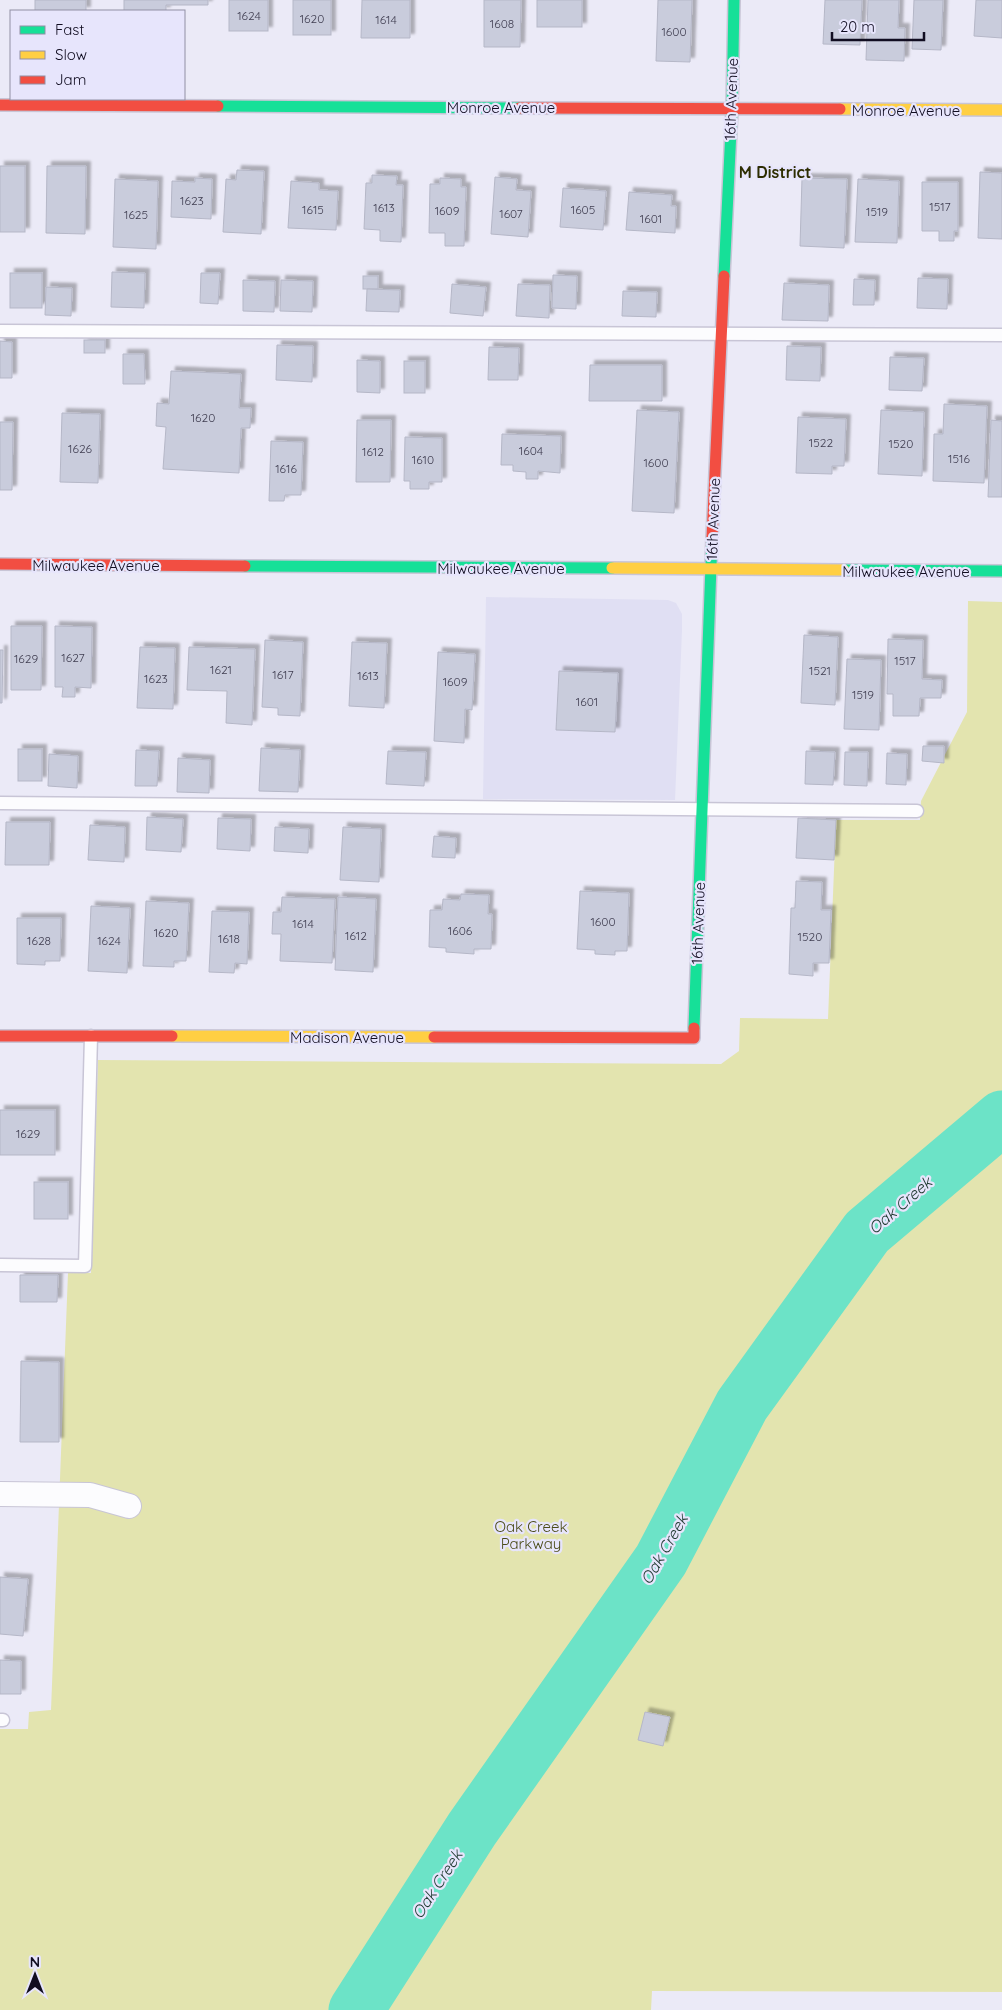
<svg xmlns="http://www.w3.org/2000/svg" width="1002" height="2010" viewBox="0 0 1002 2010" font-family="Quicksand,sans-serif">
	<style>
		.built { fill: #e0dff3 }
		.green { fill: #e3e4af }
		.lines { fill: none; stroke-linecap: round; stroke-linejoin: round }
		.river { stroke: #6ce3c7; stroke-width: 55 }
		.building { fill: #c9ccdc; stroke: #b5b7c7; filter: url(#shadow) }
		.lane-casing { stroke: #c8c5d6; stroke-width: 15 }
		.street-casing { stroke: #c8c5d6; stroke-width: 26 }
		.fast-casing { stroke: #c8c5d6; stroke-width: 14 }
		.slow-casing { stroke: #c8c5d6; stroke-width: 14 }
		.jam-casing { stroke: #c8c5d6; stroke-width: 14 }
		.lane { stroke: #fcfcfe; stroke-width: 12 }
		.street { stroke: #fcfcfe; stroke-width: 24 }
		.fast { stroke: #16e098; stroke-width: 11 }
		.slow { stroke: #ffcf43; stroke-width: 11 }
		.jam { stroke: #f24e42; stroke-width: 11 }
		.labels { text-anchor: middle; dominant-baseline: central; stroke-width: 4.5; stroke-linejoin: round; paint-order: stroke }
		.number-label { font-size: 12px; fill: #3f3d50 }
		.street-label { font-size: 15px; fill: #110d21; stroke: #e7e5fc }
		.park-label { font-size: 15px; fill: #4b4c18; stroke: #e7e5fc }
		.neighbourhood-label { font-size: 16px; font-weight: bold; fill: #2d2d02; stroke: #e7e5fc }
		.water-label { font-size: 16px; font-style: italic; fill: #1e382f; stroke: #e7e5fc }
	</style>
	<defs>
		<filter id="shadow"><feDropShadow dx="4.5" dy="-4.5" stdDeviation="1" flood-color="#0004"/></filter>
	</defs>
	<rect width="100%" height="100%" fill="#ebeaf7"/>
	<polygon class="built" points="486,597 668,600 676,603 682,614 682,630 675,800 483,799"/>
	<polygon class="green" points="968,601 1002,602 1002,1992 652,1991 651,2010 0,2010 0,1729 28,1729 29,1712 51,1710 68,1273 91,1273 98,1060 721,1064 739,1051 740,1018 828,1019 836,820 920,820 921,801 967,712"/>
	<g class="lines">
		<polyline class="river" points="356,2010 472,1829 661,1560 742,1405 867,1232 1002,1118"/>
	</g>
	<g class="building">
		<rect x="35" y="0" width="51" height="11"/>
		<polygon points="124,0 208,0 208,5 166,5 166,11 124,11"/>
		<rect x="229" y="0" width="39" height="31"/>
		<rect x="293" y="0" width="38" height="35"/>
		<polygon points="362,0 410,0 410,38 361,38"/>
		<polygon points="484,0 521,0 520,47 484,47"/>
		<rect x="537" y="0" width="45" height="27"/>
		<polygon points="658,0 692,0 690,62 656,61"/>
		<polygon points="825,0 862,0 860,45 823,44"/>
		<polygon points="868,0 899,0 898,28 905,28 904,61 866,60"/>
		<polygon points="914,0 943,0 941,50 912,49"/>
		<polygon points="976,0 1002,0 1002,38 974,36"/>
		<rect x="0" y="166" width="25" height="66"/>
		<polygon points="47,166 86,166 85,234 46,233"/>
		<polygon points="237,170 264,171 261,234 223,232 226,179 236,180"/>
		<polygon points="980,172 1002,173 1002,239 978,238"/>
		<polygon points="372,175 397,176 396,185 403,185 401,242 380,241 380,230 364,229 366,183 372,183"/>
		<polygon points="495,177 517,179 516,190 531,191 528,237 491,234"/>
		<polygon points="195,178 212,179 211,219 171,217 172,181 195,182"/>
		<polygon points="440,178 461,179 461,187 466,187 464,246 445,246 445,233 429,233 430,184 440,184"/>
		<polygon points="802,178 847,179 844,248 800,246"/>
		<polygon points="115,179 158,181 156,249 113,247"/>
		<polygon points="858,179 899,181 897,243 855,242"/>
		<polygon points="291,181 319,183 319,190 338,191 336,230 288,228"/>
		<polygon points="922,182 958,182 958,231 954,231 954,241 939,241 939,231 922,231"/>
		<polygon points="563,188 606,191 603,230 560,227"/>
		<polygon points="629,192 672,195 671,206 676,206 675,233 626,230"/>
		<polygon points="112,272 145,273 144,308 111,307"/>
		<rect x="10" y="273" width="32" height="35"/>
		<polygon points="201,273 220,273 218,304 200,303"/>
		<polygon points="553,275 577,276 576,309 552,308"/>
		<rect x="363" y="276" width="15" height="13"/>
		<polygon points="918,278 948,279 947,309 917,308"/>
		<polygon points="854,279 875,280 874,305 853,305"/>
		<polygon points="243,280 275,281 274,312 243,311"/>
		<polygon points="281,280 313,281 312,312 280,311"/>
		<polygon points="784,283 829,285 828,321 782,320"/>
		<polygon points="452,284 486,287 483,316 450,313"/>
		<polygon points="518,284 550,285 549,318 516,316"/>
		<polygon points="46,287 72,288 71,316 45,315"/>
		<polygon points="367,289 400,290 399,312 366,311"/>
		<polygon points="623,291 657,292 656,317 622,316"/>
		<rect x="84" y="340" width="21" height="13"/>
		<polygon points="0,341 12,342 12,378 0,378"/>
		<polygon points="277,345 313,346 312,382 276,380"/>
		<polygon points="787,346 821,347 820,381 786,380"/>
		<polygon points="489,347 519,348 518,380 488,380"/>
		<polygon points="123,354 144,354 145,384 123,384"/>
		<polygon points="890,357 924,358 922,391 889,390"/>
		<polygon points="357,360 380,361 380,393 357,392"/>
		<rect x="404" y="361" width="21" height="32"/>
		<polygon points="590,365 662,365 662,401 589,401"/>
		<polygon points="171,371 241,374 239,408 251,408 250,428 241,428 239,473 163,469 166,427 156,426 157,403 169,404"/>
		<polygon points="944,404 987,406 984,483 933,481 934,434 943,434"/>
		<polygon points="637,410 679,412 674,513 632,511"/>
		<polygon points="881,410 924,412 922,476 878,474"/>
		<polygon points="62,413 100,414 98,483 60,482"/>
		<polygon points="798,417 846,419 844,466 832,466 832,474 796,473"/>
		<polygon points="357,420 391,420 390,482 356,482"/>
		<polygon points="991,420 1002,421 1002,497 988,497"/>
		<polygon points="0,422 13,422 12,490 0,490"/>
		<polygon points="502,434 561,436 560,473 538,471 538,479 526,479 526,472 513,471 513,465 501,465"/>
		<polygon points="405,437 442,438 442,482 429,482 429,489 410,489 410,481 404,481"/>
		<polygon points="271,441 303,442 301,495 285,495 284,501 269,501"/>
		<polygon points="11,626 42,626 41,690 11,690"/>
		<polygon points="55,626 92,627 91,688 75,687 75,697 62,697 63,687 55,687"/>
		<polygon points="804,635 838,637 835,705 801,703"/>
		<polygon points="888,639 923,640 922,679 942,680 941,698 920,698 919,716 893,716 893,694 887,694"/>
		<polygon points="265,640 303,642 300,716 278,715 278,708 262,707"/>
		<polygon points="352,642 387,643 384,708 349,706"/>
		<polygon points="140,647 175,648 173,709 137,708"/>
		<polygon points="189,647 255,649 252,725 226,723 227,691 187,690"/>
		<polygon points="0,650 3,650 2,703 0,703"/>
		<polygon points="438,652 475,654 472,710 465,709 464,743 434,741"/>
		<polygon points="847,659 881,660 879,730 844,729"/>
		<polygon points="559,671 618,673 615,732 556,730"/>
		<polygon points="923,746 944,746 944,763 922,761"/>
		<polygon points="261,748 300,750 298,792 259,791"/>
		<rect x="18" y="749" width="24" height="32"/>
		<polygon points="136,750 159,751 157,786 135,786"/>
		<polygon points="388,751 426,752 424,786 386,784"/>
		<polygon points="806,751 835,752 833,785 805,784"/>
		<polygon points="845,752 868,752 867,786 844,785"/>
		<polygon points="887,753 907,754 906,785 886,784"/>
		<polygon points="49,754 78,756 77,788 48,786"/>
		<polygon points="178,758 210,760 209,793 177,792"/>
		<polygon points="147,817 183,819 181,852 146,850"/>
		<polygon points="218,818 251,819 250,851 217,849"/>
		<polygon points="798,818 836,820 834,860 796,858"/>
		<polygon points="6,822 50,822 49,865 5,865"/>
		<polygon points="90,825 125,827 124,862 88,860"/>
		<polygon points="275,827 309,829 308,853 274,851"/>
		<polygon points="343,827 381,829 379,882 340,880"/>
		<polygon points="434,836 456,838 455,858 432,857"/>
		<polygon points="796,881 822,882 821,910 831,910 829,963 813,963 813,976 789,974 791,908 795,908"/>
		<polygon points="580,891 629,893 627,951 615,951 615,955 595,954 595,950 577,949"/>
		<polygon points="461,894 489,895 488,914 492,914 491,949 474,949 474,954 446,952 446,948 429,947 430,910 442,910 443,899 460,900"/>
		<polygon points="282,897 335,899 332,963 280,961 281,934 272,934 273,912 281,912"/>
		<polygon points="338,897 376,899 373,972 335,970"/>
		<polygon points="146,901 189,903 186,961 174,961 174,967 143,966"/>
		<polygon points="91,906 130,908 127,973 88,971"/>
		<polygon points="212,911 249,912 247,964 235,963 234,973 209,972"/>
		<polygon points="17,918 61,918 60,961 45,961 45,965 17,964"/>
		<rect x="0" y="1110" width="55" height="45"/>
		<rect x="34" y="1182" width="34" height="37"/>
		<polygon points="20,1275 58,1275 57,1302 20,1302"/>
		<polygon points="21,1361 59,1362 59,1442 20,1442"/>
		<polygon points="0,1577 28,1579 23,1636 0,1634"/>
		<polygon points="0,1660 21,1661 21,1694 0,1694"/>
		<polygon points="645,1712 670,1717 663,1746 638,1740"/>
	</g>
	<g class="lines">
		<defs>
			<g id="lane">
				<polyline points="0,331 1002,335"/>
				<polyline points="0,803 917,811"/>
				<polyline points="0,1265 85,1266 91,1036"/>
				<polyline points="0,1720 3,1720"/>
			</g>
			<polyline id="street" points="0,1494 90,1495 129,1506"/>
			<g id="fast">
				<polyline points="218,106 519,108"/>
				<polyline points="724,276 732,109 734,0"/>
				<polyline points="245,566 612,568"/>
				<polyline points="844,570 1002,571"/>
				<polyline points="694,1028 712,538"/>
			</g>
			<g id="slow">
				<polyline points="840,109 1002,110"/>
				<polyline points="612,568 844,570"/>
				<polyline points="172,1036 434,1037"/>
			</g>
			<g id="jam">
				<polyline points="0,105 218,106"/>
				<polyline points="519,108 840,109"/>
				<polyline points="712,538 724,276"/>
				<polyline points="0,564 245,566"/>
				<polyline points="0,1036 172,1036"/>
				<polyline points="434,1037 694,1038 694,1028"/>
			</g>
		</defs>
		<use href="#lane" class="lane-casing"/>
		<use href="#street" class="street-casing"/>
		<use href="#fast" class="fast-casing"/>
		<use href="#slow" class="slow-casing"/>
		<use href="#jam" class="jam-casing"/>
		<use href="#lane" class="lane"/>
		<use href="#street" class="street"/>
		<use href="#fast" class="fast"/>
		<use href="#slow" class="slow"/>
		<use href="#jam" class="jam"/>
	</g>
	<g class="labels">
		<g class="number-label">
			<text x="249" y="15">1624</text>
			<text x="312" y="18">1620</text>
			<text x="386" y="19">1614</text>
			<text x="502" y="23">1608</text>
			<text x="674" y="31">1600</text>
			<text x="192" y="200">1623</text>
			<text x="940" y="206">1517</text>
			<text x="384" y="207">1613</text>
			<text x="313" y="209">1615</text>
			<text x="583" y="209">1605</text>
			<text x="447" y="210">1609</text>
			<text x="877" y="211">1519</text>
			<text x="511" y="213">1607</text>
			<text x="136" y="214">1625</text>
			<text x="651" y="218">1601</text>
			<text x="203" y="417">1620</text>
			<text x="821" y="442">1522</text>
			<text x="901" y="443">1520</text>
			<text x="80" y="448">1626</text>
			<text x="531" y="450">1604</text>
			<text x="373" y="451">1612</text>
			<text x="959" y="458">1516</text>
			<text x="423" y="459">1610</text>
			<text x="656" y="462">1600</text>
			<text x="286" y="468">1616</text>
			<text x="73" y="657">1627</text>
			<text x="26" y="658">1629</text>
			<text x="905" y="660">1517</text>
			<text x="221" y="669">1621</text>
			<text x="820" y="670">1521</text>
			<text x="283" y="674">1617</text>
			<text x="368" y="675">1613</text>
			<text x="156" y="678">1623</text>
			<text x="455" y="681">1609</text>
			<text x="863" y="694">1519</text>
			<text x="587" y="701">1601</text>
			<text x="603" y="921">1600</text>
			<text x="303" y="923">1614</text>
			<text x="460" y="930">1606</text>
			<text x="166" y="932">1620</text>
			<text x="356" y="935">1612</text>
			<text x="810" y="936">1520</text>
			<text x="229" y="938">1618</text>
			<text x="39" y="940">1628</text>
			<text x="109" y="940">1624</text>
			<text x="28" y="1133">1629</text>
		</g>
		<g class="street-label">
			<text transform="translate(731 99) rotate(-88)">16th Avenue</text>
			<text x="501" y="107">Monroe Avenue</text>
			<text x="906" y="110">Monroe Avenue</text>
			<text transform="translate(713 519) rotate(-88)">16th Avenue</text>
			<text x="96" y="565">Milwaukee Avenue</text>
			<text x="501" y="568">Milwaukee Avenue</text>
			<text x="906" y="571">Milwaukee Avenue</text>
			<text transform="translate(698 923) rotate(-88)">16th Avenue</text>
			<text x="347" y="1037">Madison Avenue</text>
		</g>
		<g class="park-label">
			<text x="531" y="1526">Oak Creek<tspan x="531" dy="17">Parkway</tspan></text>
		</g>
		<g class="neighbourhood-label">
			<text x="775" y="172">M District</text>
		</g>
		<g class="water-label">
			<text transform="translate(900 1205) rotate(-41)">Oak Creek</text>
			<text transform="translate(664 1549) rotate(-60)">Oak Creek</text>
			<text transform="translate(437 1884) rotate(-57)">Oak Creek</text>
		</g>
	</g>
	<rect x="10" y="10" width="175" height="90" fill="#e7e5fc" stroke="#918fa4"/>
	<rect x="20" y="26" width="25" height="8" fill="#16e098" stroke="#918fa4"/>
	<text x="55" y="35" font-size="15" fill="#110d21">Fast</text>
	<rect x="20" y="51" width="25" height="8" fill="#ffcf43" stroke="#918fa4"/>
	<text x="55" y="60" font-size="15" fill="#110d21">Slow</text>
	<rect x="20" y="76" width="25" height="8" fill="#f24e42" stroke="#918fa4"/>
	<text x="55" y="85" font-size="15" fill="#110d21">Jam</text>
	<g transform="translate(35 1975)" stroke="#e7e5fc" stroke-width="4" paint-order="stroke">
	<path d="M0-4L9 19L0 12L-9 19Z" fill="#110d21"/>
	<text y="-8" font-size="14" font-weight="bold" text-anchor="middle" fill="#110d21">N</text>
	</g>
	<path d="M832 32v8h92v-8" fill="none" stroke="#110d21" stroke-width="2.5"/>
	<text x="840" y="32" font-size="15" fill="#110d21" stroke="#e7e5fc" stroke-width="4" paint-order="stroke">20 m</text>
</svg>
